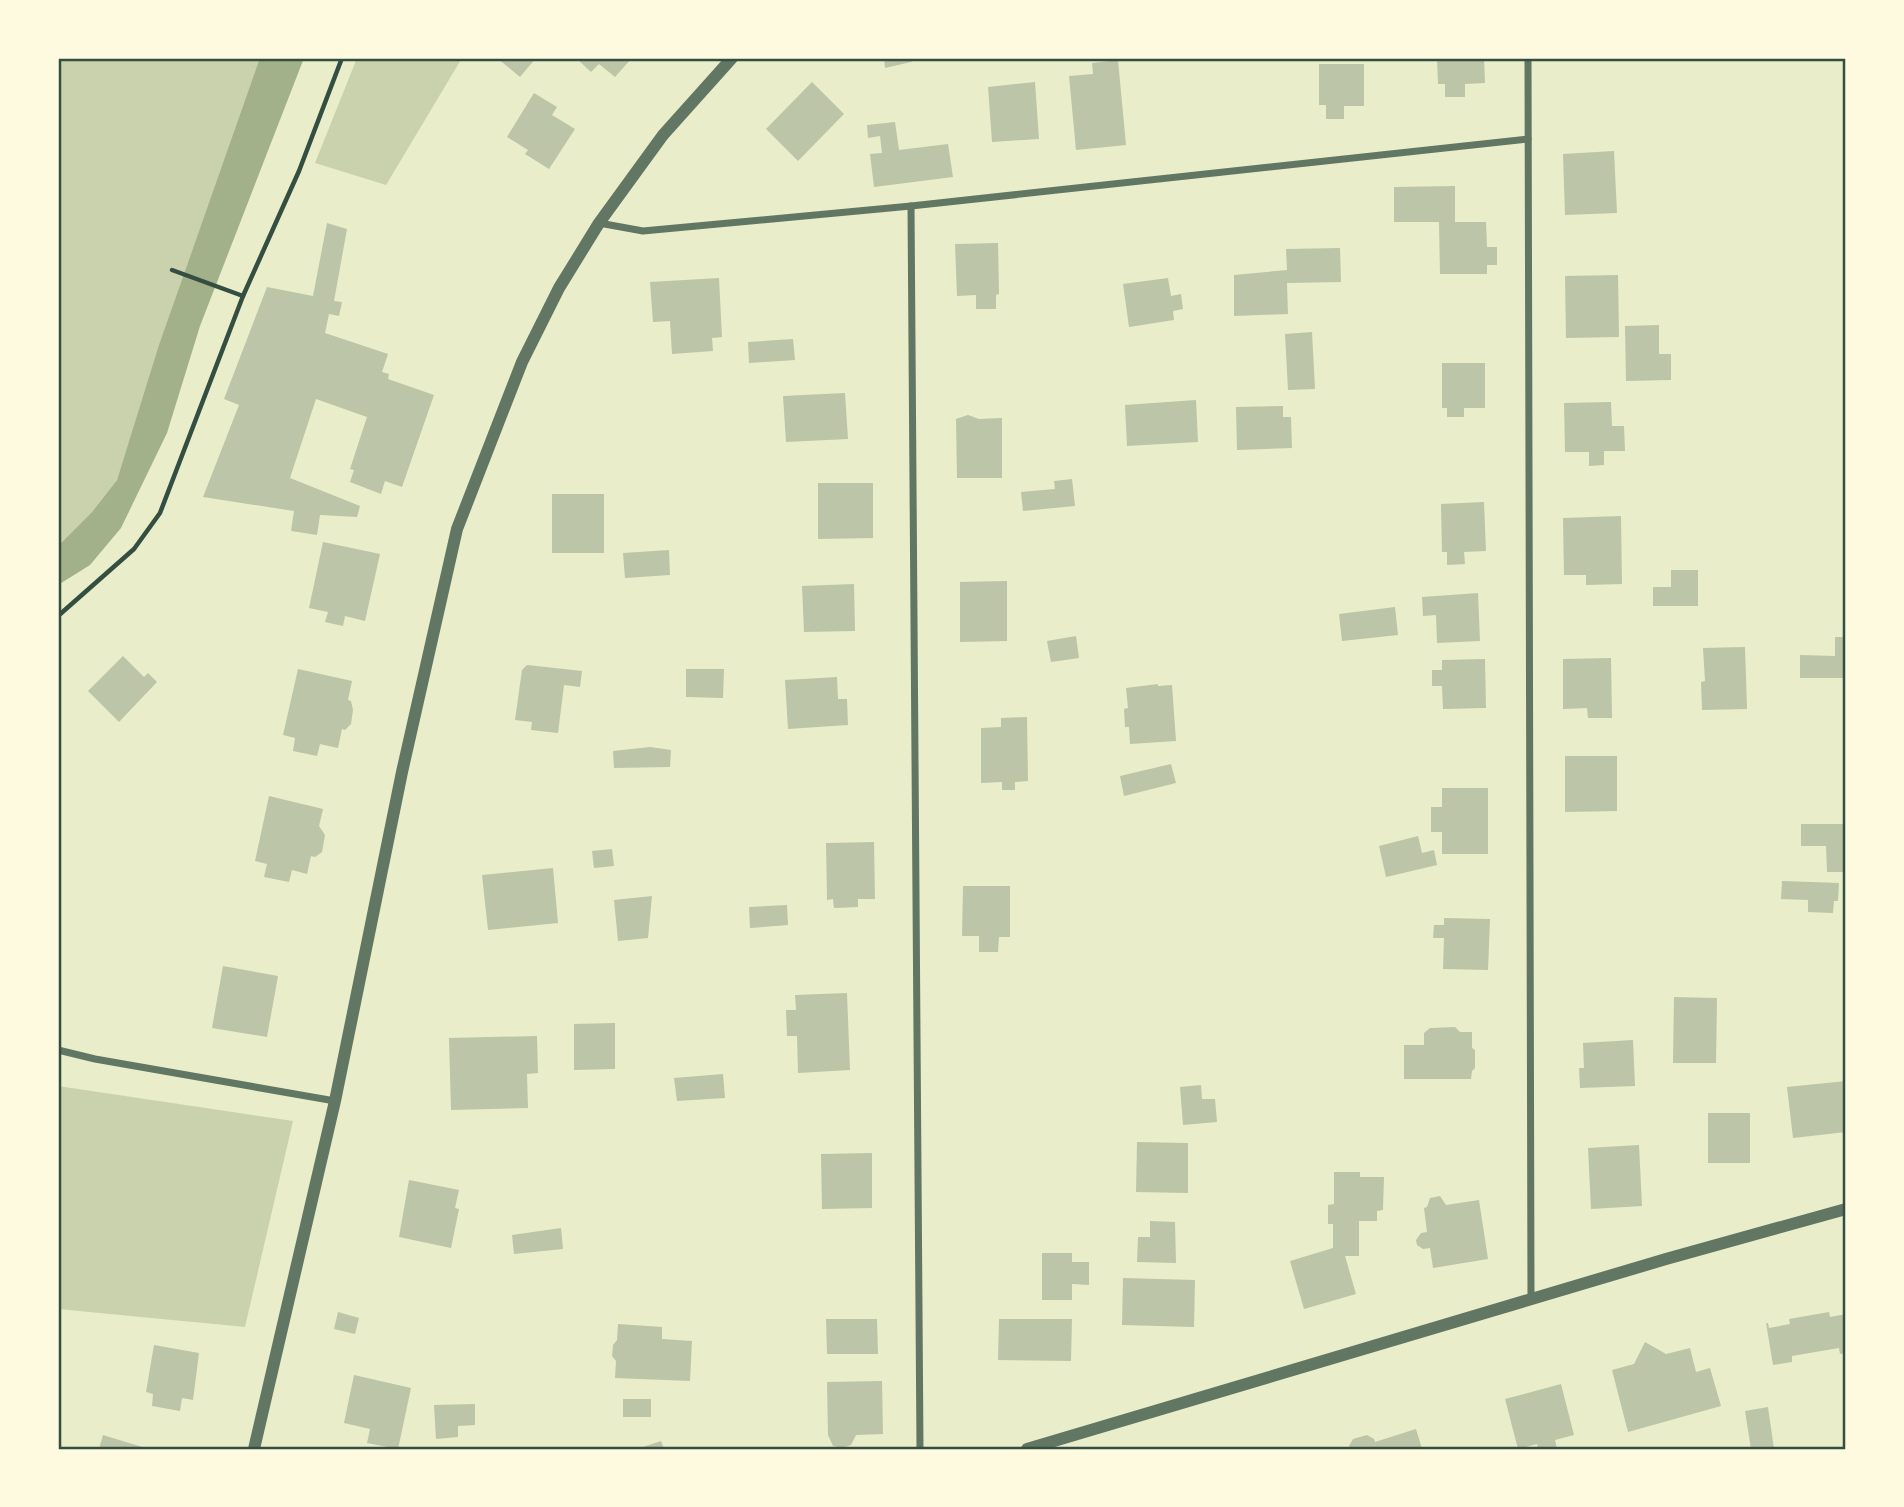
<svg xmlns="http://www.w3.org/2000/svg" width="1904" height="1507" viewBox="0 0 1904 1507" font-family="Inter,sans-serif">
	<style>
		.green { fill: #cad2ad }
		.water { fill: #a3b18a }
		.building { fill: #bcc5a7 }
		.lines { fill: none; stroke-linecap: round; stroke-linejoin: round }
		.path { stroke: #344e41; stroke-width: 4.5 }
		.minor { stroke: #617663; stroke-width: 7 }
		.tertiary { stroke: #617663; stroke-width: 12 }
		.neatline { fill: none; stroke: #344e41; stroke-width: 2.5 }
	</style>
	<rect width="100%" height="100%" fill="#e9edc9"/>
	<g class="green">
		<polygon points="58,58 265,58 185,272 117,480 92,512 58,546"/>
		<polygon points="357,58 462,58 386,185 315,163"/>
		<polygon points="58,1086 293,1121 245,1327 58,1309"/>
	</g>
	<polygon class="water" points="260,58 304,58 200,326 167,433 121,528 90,565 58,585 58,546 92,512 117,480 159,345"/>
	<g class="building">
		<polygon points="497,58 536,58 520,77"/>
		<polygon points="576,58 632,58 615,77 599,64 591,72"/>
		<polygon points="884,58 920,58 911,62 885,68"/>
		<polygon points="1437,58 1484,58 1485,83 1465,84 1465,97 1445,97 1445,84 1438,84"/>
		<polygon points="1118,60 1126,145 1076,150 1069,76 1093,74 1092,63"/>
		<polygon points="1319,64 1364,64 1364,106 1344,106 1344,119 1326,119 1326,105 1319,105"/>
		<polygon points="812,82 844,114 798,161 766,129"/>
		<polygon points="1035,82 1039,139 992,142 988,87"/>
		<polygon points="534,93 557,107 552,115 575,129 549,169 525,154 528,150 507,137"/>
		<polygon points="895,122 899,150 948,144 953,177 874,187 870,154 882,153 880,136 868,138 867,125"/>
		<polygon points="1614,151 1617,213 1565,215 1563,154"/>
		<polygon points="1455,186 1455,222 1486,222 1487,247 1497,247 1497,265 1487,265 1487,274 1440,274 1439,222 1394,222 1394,187"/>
		<polygon points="327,223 347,229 334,301 342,302 339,316 329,314 325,333 388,354 382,372 389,374 388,379 434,395 402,487 385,481 381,494 350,482 354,470 350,469 367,417 316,399 290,478 360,506 357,517 320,515 317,535 291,531 294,511 203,497 239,405 224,399 267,287 313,296"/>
		<polygon points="998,243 999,294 996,295 996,309 976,309 976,295 957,296 955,244"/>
		<polygon points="1340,248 1341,282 1287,283 1288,314 1234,316 1234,275 1287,270 1286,249"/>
		<polygon points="1618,275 1619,337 1566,338 1565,276"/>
		<polygon points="719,278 722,337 712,338 713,351 672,354 670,321 653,322 650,282"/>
		<polygon points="1168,278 1171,296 1181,294 1183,309 1173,311 1174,320 1129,327 1123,284"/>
		<polygon points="1659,325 1659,354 1671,354 1671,380 1626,381 1625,326"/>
		<polygon points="1312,332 1315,389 1288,390 1285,334"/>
		<polygon points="793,339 795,360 749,363 748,342"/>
		<polygon points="1442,363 1485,363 1485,408 1464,408 1464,417 1447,417 1447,408 1442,408"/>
		<polygon points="845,393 848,439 786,442 783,396"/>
		<polygon points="1196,400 1198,442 1127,446 1125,405"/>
		<polygon points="1611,402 1612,426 1624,426 1625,451 1604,451 1604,465 1589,466 1589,452 1565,452 1564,403"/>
		<polygon points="1283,406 1283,417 1291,417 1292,448 1237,450 1236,407"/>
		<polygon points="968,415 979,419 1002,418 1002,478 957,478 956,419"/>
		<polygon points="1072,479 1075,506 1023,511 1021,492 1055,489 1054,481"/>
		<polygon points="818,483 873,483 873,538 818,539"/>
		<rect x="552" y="494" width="52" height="59"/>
		<polygon points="1484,502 1486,551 1464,552 1465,564 1447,565 1447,552 1442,552 1441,504"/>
		<polygon points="1621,516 1622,584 1586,585 1586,575 1564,575 1563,518"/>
		<polygon points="323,542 380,554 365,621 345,616 343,626 325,622 328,612 309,608"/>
		<polygon points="669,550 670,575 625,578 623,553"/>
		<polygon points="1671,570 1698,570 1698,606 1653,606 1653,587 1671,587"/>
		<polygon points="1007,581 1007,641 960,642 960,582"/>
		<polygon points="854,584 855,631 804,632 802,586"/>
		<polygon points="1478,593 1480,641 1437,643 1436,615 1423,616 1422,597"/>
		<polygon points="1395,607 1398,635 1342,641 1339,614"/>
		<polygon points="1076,636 1079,658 1051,662 1047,641"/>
		<polygon points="1835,637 1846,637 1846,678 1800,678 1800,655 1835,656"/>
		<polygon points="1745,647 1747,709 1702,710 1701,682 1705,681 1703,648"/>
		<polygon points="123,656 144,677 148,673 157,682 119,722 88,691"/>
		<polygon points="1611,658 1612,718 1588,718 1587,708 1563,709 1563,659"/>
		<polygon points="1485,659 1486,708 1443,709 1442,686 1432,686 1432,670 1442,670 1442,660"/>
		<polygon points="527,665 582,671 580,687 564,685 558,733 531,730 532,722 515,720 522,670"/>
		<polygon points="298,669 352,681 348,700 351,701 353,710 351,724 345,730 342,729 338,748 320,744 317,756 293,751 295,738 283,735"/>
		<polygon points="686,669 724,669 723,698 686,697"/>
		<polygon points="837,677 838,699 847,699 848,725 788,729 785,680"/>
		<polygon points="1158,684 1158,686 1172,685 1176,741 1130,744 1129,727 1125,727 1124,709 1128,708 1126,688"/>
		<polygon points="1027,717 1028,781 1015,782 1015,790 1002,790 1002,782 981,783 981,728 1001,727 1001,718"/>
		<polygon points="650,747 671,750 670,767 614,768 613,751"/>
		<polygon points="1565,756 1617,756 1617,811 1565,812"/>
		<polygon points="1171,764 1176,783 1124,796 1120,776"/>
		<polygon points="1442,788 1488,788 1488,854 1442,854 1442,832 1431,832 1431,807 1442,807"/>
		<polygon points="269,796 323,809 319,826 325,835 322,852 315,857 311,856 307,874 292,870 289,882 264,877 267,864 255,861"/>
		<polygon points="1801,824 1846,824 1846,872 1827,872 1826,846 1801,846"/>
		<polygon points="1418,836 1422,853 1434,850 1437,865 1386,877 1379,846"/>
		<polygon points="874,842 875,899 858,899 858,907 834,908 833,899 827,900 826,843"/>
		<polygon points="612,849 614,866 594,868 592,851"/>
		<polygon points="553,868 558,923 488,930 482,875"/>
		<polygon points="1782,881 1839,883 1838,901 1834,901 1833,913 1808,912 1808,900 1781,899"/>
		<polygon points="963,886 1010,886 1010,937 999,937 998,952 979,952 979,936 962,936"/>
		<polygon points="652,896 648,938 618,941 614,900"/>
		<polygon points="787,905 788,925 750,928 749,907"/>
		<polygon points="1444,918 1490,919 1488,970 1443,969 1444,938 1433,938 1434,925 1444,925"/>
		<polygon points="223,966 278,976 267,1037 212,1028"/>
		<polygon points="847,993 850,1070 798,1073 797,1036 787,1036 786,1010 796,1010 795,995"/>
		<polygon points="1674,997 1717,998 1716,1063 1673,1063"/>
		<polygon points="615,1023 615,1069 574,1070 574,1024"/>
		<polygon points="1455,1027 1460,1032 1472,1032 1472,1048 1475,1050 1475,1068 1472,1071 1471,1079 1404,1079 1404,1045 1424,1045 1424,1033 1430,1028"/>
		<polygon points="537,1036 538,1073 527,1074 528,1108 451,1110 449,1038"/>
		<polygon points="1633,1040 1635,1086 1580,1088 1579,1068 1584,1068 1583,1043"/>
		<polygon points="723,1074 725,1098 677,1101 674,1078"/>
		<polygon points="1846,1081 1846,1132 1793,1138 1787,1087"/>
		<polygon points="1201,1085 1202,1099 1215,1099 1217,1122 1183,1125 1180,1087"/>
		<rect x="1708" y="1113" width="42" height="50"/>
		<polygon points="1137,1142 1188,1143 1188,1193 1136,1192"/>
		<polygon points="1639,1145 1642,1206 1591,1209 1588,1148"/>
		<polygon points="872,1153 872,1208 822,1209 821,1154"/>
		<polygon points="1334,1172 1360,1172 1360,1177 1384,1177 1383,1210 1377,1211 1377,1221 1359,1221 1359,1256 1345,1256 1356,1294 1304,1309 1290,1261 1333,1248 1333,1224 1328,1224 1328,1205 1334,1204"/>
		<polygon points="409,1180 459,1190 455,1208 459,1209 451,1248 399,1237"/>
		<polygon points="1440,1196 1446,1205 1479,1200 1488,1259 1433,1268 1430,1248 1423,1249 1417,1245 1416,1240 1421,1233 1427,1232 1424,1208 1427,1207 1430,1198"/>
		<polygon points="1150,1221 1175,1222 1176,1263 1137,1262 1138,1237 1150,1237"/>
		<polygon points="561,1228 563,1249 514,1254 512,1235"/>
		<polygon points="1042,1253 1072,1253 1072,1262 1089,1262 1089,1285 1072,1284 1072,1300 1042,1300"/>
		<polygon points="1123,1278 1195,1280 1194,1327 1122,1325"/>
		<polygon points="338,1312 359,1318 355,1334 334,1329"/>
		<polygon points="1829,1312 1830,1317 1846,1314 1846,1353 1840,1354 1839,1348 1792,1356 1792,1362 1773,1365 1766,1323 1768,1323 1769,1328 1790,1324 1789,1319"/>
		<polygon points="826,1319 877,1319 878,1354 827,1354"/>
		<polygon points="999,1319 1072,1319 1071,1361 998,1360"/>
		<polygon points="618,1324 662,1327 662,1339 692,1341 690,1381 615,1378 616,1361 612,1356 613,1345 617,1340"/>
		<polygon points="1645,1342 1666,1354 1690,1348 1696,1372 1710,1368 1721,1406 1628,1432 1612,1370 1634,1364"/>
		<polygon points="154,1345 199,1353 193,1400 182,1398 180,1411 152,1406 153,1394 146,1392"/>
		<polygon points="354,1375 411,1388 398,1449 367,1443 370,1429 344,1423"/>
		<polygon points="882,1381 883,1434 856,1435 851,1445 842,1448 833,1446 828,1435 827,1382"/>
		<polygon points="1561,1384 1574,1435 1555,1440 1557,1449 1538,1449 1537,1444 1518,1449 1505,1399"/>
		<rect x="623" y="1399" width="28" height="18"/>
		<polygon points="475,1404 475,1425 458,1426 458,1437 436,1439 434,1405"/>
		<polygon points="1768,1407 1774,1449 1751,1449 1745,1411"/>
		<polygon points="1416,1429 1422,1449 1351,1449 1349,1446 1353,1439 1367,1435 1374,1439 1375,1442"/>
		<polygon points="103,1435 149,1449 99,1449"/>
		<polygon points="661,1441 664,1449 637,1449"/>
	</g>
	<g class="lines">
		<g class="path">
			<polyline points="172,270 243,296"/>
			<polyline points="58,616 134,549 160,513 243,296 299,171 342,58"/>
		</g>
		<g class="minor">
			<polyline points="1528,58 1531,1299"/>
			<polyline points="911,206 920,1449"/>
			<polyline points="599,223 643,231 911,206 1528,139"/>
			<polyline points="58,1050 95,1059 335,1101"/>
		</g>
		<g class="tertiary">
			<polyline points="254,1449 335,1101 402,772 457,529 522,362 559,288 599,223 663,135 732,58"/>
			<polyline points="1027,1449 1666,1259 1846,1209"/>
		</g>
	</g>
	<rect width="1904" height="1507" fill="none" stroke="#fefae0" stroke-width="119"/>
	<rect x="60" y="60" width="1784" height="1388" class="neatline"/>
</svg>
